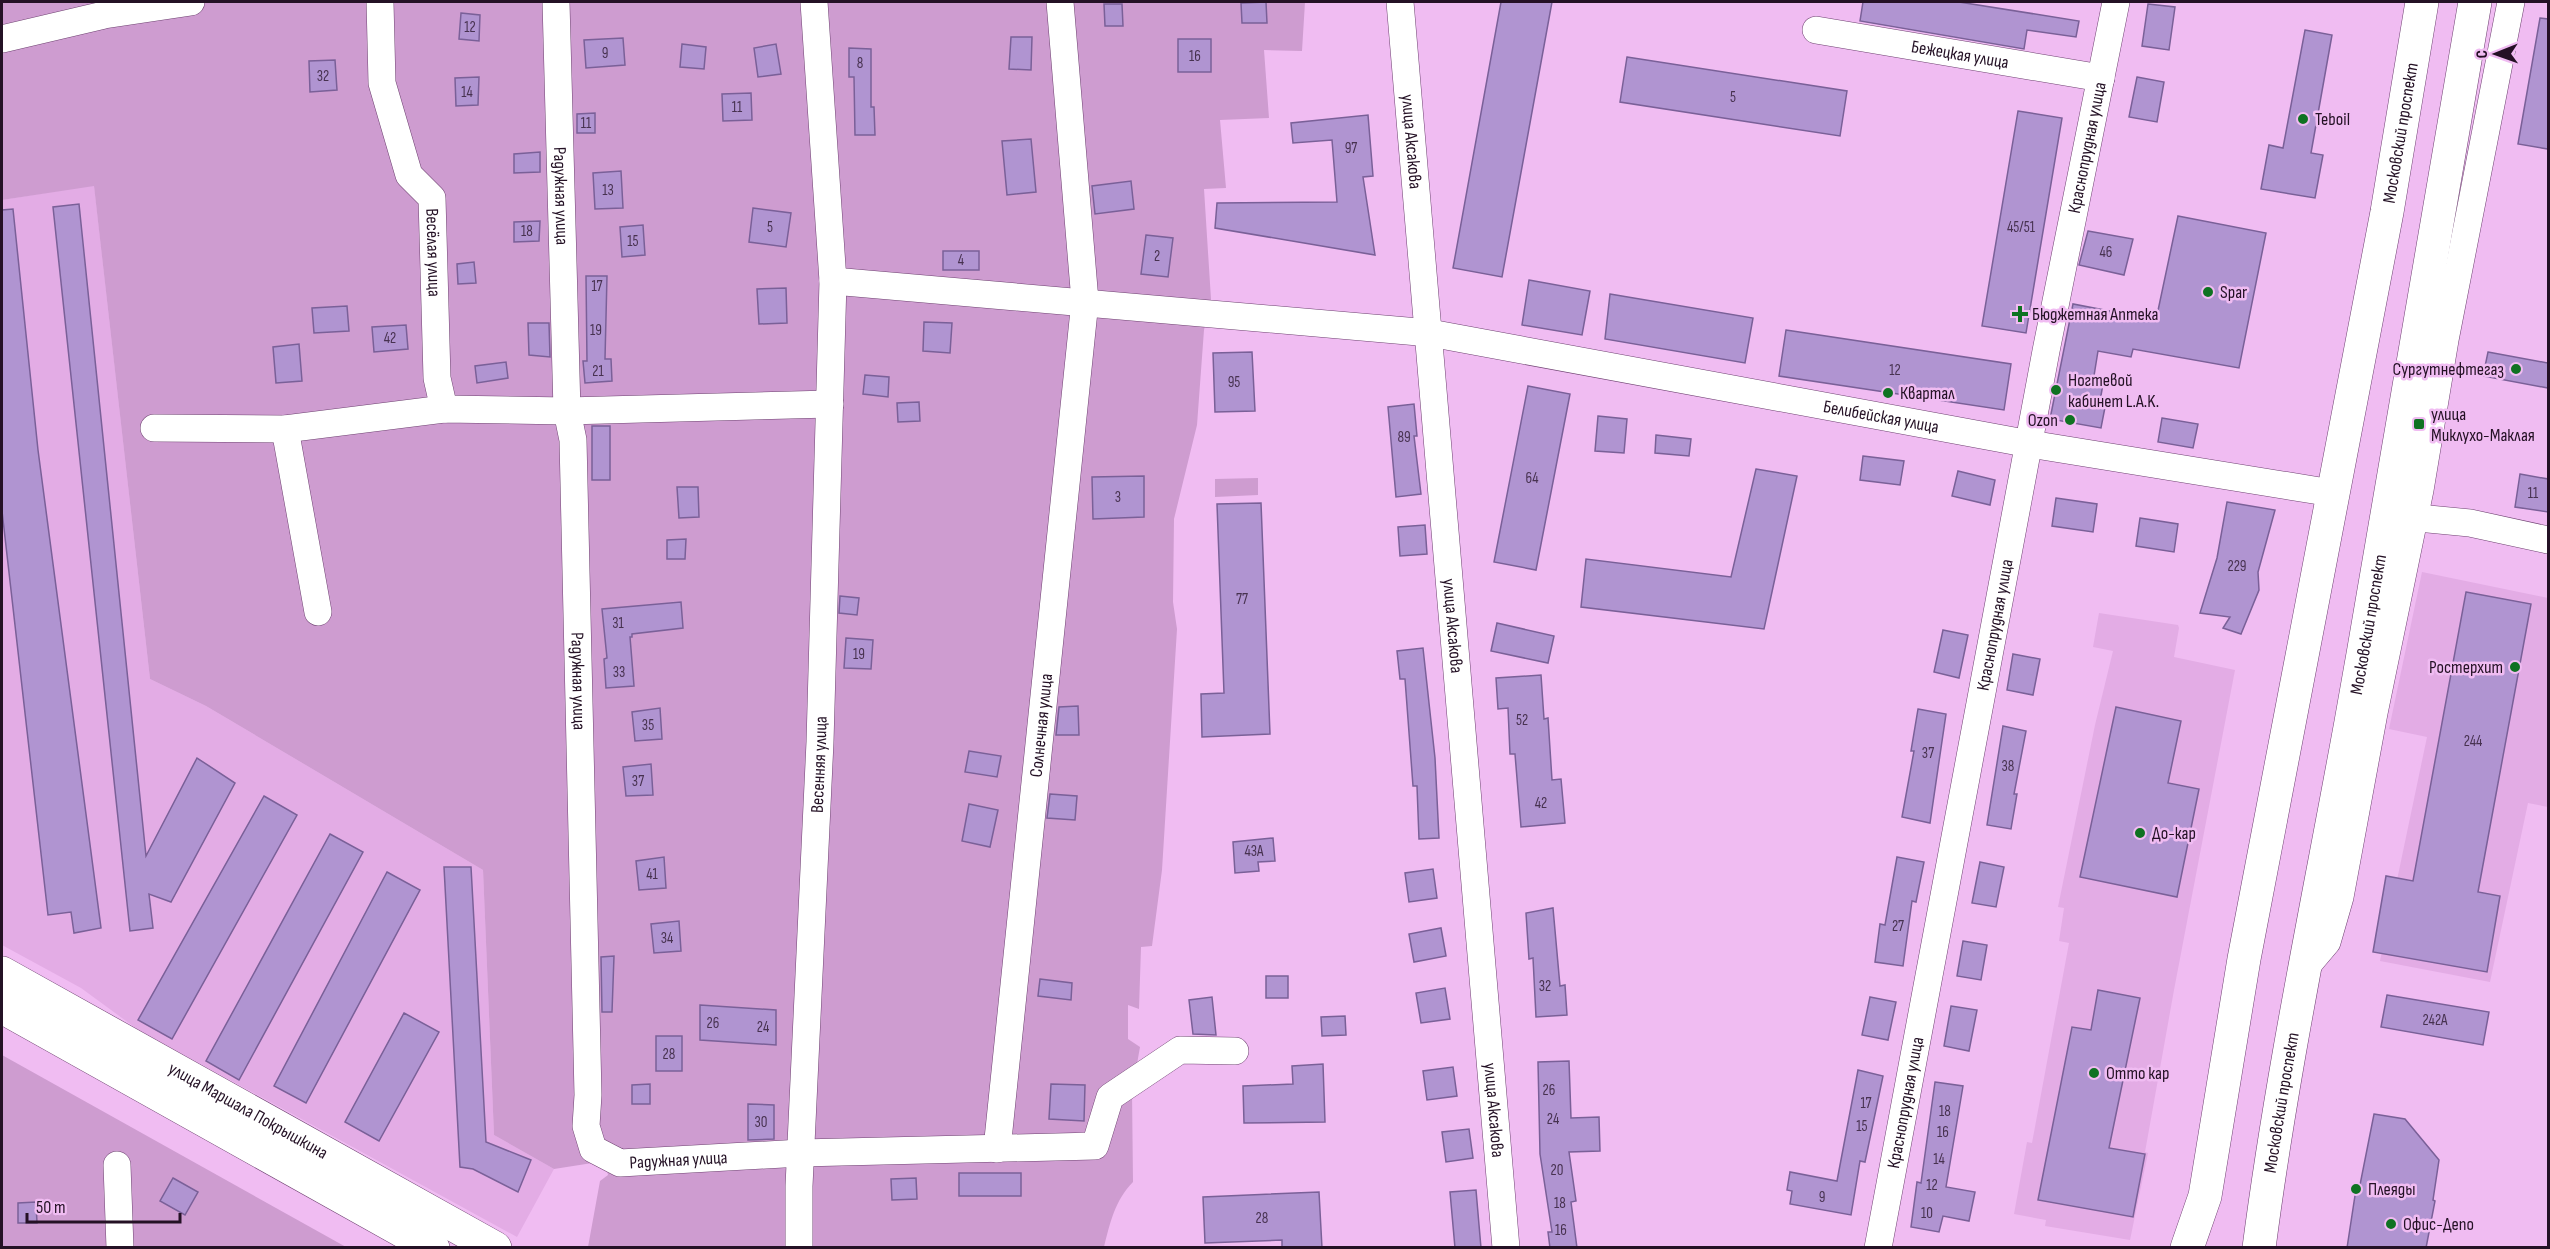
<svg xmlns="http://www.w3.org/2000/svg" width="2550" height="1249" viewBox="0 0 2550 1249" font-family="'Sofia Sans Condensed',sans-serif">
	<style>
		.built { fill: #e3ace5 }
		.green { fill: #ce9cd0 }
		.building { fill: #b094d1; stroke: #7a6098; stroke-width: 1.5 }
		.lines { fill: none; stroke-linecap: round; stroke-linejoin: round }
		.minor-casing { stroke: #6e4271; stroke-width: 28 }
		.major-casing { stroke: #6e4271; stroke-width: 34 }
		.minor { stroke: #fff; stroke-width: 27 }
		.major { stroke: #fff; stroke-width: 33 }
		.poi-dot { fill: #0f7222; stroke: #f0bcf2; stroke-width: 2 }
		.labels { text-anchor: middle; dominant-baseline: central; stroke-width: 5; stroke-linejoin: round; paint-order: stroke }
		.number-label { font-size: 15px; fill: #473250 }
		.street-label { font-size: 18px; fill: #241125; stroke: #f0bcf2 }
		.poi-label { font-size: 18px; fill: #241125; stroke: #f0bcf2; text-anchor: start }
	</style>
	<rect width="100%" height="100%" fill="#f0bcf2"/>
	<g class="built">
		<polygon points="94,185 150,679 206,706 483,870 494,1135 554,1169 517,1237 137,1029 81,988 2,945 2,200"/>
		<polygon points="2422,572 2548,598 2548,807 2528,803 2490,982 2380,961 2427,737 2389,729"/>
		<polygon points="2099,613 2178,625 2179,628 2174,657 2235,670 2174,990 2145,1152 2148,1153 2130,1240 2045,1226 2046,1220 2014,1214 2027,1142 2032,1143 2069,943 2059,941 2064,908 2058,907 2095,725 2113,651 2093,647"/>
	</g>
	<g class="green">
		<path d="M2,2H1305L1302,51L1264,50L1269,118L1220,120L1226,188L1204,189L1211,299L1204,330L1197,425L1174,519L1173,602L1177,629L1162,870L1152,946L1141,947L1139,1009L1128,1005V1039L1140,1047L1132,1092L1133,1182C1115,1200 1110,1223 1104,1247H588L600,1181L608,1175L605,1161L554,1169L494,1135L483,870L206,706L150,679L94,186L2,200Z"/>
		<polygon points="1258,478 1258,495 1215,497 1215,479"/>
		<polygon points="2,1055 346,1247 2,1248"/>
	</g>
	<g class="building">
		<polygon points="1266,2 1267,23 1242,23 1241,3"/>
		<polygon points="1501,2 1552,2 1502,277 1453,268"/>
		<polygon points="1863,2 1959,2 2079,21 2076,37 2027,30 2024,49 1860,21"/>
		<polygon points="1104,4 1122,4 1123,26 1105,26"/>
		<polygon points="2148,4 2175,7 2169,50 2142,46"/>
		<polygon points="461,13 480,15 479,41 459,39"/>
		<polygon points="2540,18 2548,19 2548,149 2518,144"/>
		<polygon points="2305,30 2332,35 2311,153 2323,155 2315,198 2261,189 2269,145 2283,148"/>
		<polygon points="1011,37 1032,37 1031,70 1009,69"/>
		<polygon points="623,38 625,65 586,68 584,40"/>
		<rect x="1178" y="39" width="33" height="33"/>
		<polygon points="682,44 706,47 704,69 680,67"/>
		<polygon points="776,44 781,74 758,77 754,48"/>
		<polygon points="849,48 871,49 871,107 874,107 875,135 855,135 854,77 849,77"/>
		<polygon points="1627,57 1847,91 1840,136 1620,102"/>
		<polygon points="335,60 337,90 310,92 309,61"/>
		<polygon points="479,77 478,105 456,106 455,78"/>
		<polygon points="2137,77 2164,82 2157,122 2129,117"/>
		<polygon points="751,93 752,120 723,121 722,94"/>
		<polygon points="2018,111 2062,118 2026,333 1982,326"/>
		<polygon points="595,113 595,133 577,133 577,114"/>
		<polygon points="1368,115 1373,176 1363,177 1375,255 1215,228 1217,203 1337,202 1332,140 1293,143 1291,123"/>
		<polygon points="1031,139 1036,192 1007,195 1002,141"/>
		<polygon points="540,152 540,172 514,173 514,154"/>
		<polygon points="621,171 623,208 595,209 593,173"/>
		<polygon points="1131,181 1134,209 1095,214 1092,186"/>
		<polygon points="79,204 146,856 197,758 235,783 171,902 149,894 153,928 130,931 53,207"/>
		<polygon points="753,208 791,213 786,247 749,242"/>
		<polygon points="13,209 38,450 101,928 74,933 71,912 48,915 2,511 2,210"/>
		<polygon points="2178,216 2266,233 2239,368 2133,349 2131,357 2098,351 2093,382 2103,384 2100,401 2106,402 2101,428 2050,419 2073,304 2156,320"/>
		<polygon points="540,221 539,241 514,242 514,222"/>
		<polygon points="643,225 645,255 622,257 620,227"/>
		<polygon points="2088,231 2133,239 2124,275 2079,265"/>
		<polygon points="1146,235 1173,238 1168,277 1141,274"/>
		<rect x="943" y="251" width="36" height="19"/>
		<polygon points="474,262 476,283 458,284 457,264"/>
		<polygon points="586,276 607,276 605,359 611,359 612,381 585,383 583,361 587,361"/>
		<polygon points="1529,280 1590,291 1582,335 1522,325"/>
		<polygon points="786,288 787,323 759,324 757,289"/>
		<polygon points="1610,294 1753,318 1745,363 1605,339"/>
		<polygon points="347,306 349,331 314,333 312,308"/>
		<polygon points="924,322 952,323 950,353 923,351"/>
		<polygon points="528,323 549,323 550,357 529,355"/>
		<polygon points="406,325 408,349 374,352 372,327"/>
		<polygon points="1786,330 2011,364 2004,410 1779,376"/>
		<polygon points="299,344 302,381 276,383 273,347"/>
		<polygon points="1252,352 1255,411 1215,412 1213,353"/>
		<polygon points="2488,352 2548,363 2548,388 2483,376"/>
		<polygon points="506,362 508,378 477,383 475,366"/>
		<polygon points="865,375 889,377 888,397 863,394"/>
		<polygon points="1528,386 1570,394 1536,570 1494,562"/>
		<polygon points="919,402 920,421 898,422 897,403"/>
		<polygon points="1414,404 1417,436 1414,436 1421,494 1396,497 1388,407"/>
		<polygon points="1598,416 1627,419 1624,453 1595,451"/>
		<polygon points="2162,418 2198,424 2193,448 2158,442"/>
		<rect x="592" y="426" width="18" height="54"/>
		<polygon points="1656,435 1691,439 1689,456 1655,453"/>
		<polygon points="1863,456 1904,461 1900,485 1860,480"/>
		<polygon points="1756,469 1797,476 1764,629 1581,607 1586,559 1731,577"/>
		<polygon points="1958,471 1995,480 1990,505 1952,496"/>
		<polygon points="2520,474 2548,479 2548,512 2515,507"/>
		<polygon points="1144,476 1144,517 1093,519 1092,477"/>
		<polygon points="677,487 698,487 699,517 679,518"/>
		<polygon points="2056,498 2097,504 2093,532 2052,526"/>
		<polygon points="2227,502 2275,510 2258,572 2259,590 2241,634 2223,628 2230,617 2200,613 2217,558"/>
		<polygon points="1261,503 1270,734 1202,737 1201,694 1224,693 1217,504"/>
		<polygon points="2140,518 2178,524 2174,552 2136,546"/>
		<polygon points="1425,525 1427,554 1400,556 1398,527"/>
		<polygon points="686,539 685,559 667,559 667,540"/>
		<polygon points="2466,592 2531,604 2478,892 2500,896 2487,972 2373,952 2386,876 2413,881"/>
		<polygon points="840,596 859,598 857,615 839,613"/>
		<polygon points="681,602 683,628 632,634 632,637 630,637 634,686 606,688 604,659 607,658 602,609"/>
		<polygon points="1497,623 1554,636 1548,663 1491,651"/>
		<polygon points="1943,630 1968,635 1959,678 1934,672"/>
		<polygon points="846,638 873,640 871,669 844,668"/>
		<polygon points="1423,648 1435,758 1439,838 1419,839 1417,786 1413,786 1405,679 1400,679 1397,651"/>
		<polygon points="2013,654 2040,659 2033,695 2007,690"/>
		<polygon points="1541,675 1544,719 1548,718 1552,780 1561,779 1565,823 1521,827 1515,754 1510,754 1508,708 1498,709 1496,678"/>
		<polygon points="1078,706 1079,735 1056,735 1059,707"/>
		<polygon points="2116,707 2181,721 2168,783 2199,789 2177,897 2080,877"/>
		<polygon points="660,708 662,739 635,741 632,712"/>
		<polygon points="1918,709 1946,714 1930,823 1902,817 1914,751 1911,751"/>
		<polygon points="2003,726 2026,731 2014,794 2017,794 2011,829 1987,825"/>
		<polygon points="969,751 1001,756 997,777 965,772"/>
		<polygon points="651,764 653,795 626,796 623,767"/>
		<polygon points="1050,794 1077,796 1075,820 1047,818"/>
		<polygon points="264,796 297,815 172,1039 138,1020"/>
		<polygon points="969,804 998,810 990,847 962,841"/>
		<polygon points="330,834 363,852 239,1080 206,1061"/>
		<polygon points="1273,838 1275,861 1258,862 1259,871 1235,873 1233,842"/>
		<polygon points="664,857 666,888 639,890 636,861"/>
		<polygon points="1897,857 1924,862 1916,902 1912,901 1903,966 1875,962 1880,924 1885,925"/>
		<polygon points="1980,862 2004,867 1996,907 1972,903"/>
		<polygon points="444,867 471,867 486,1142 531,1160 518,1192 473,1169 460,1167"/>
		<polygon points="1433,869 1437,898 1409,902 1405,873"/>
		<polygon points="387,872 420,890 306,1103 274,1086"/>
		<polygon points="1553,908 1560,986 1565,985 1567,1015 1536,1017 1533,958 1529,959 1526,913"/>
		<polygon points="679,921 681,951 654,953 651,924"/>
		<polygon points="1441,928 1446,956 1414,962 1409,934"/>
		<polygon points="1963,941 1987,945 1981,980 1957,976"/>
		<polygon points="614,956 612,1012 602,1012 601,957"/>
		<rect x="1266" y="976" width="22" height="22"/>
		<polygon points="1040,979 1072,983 1071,1000 1038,996"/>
		<polygon points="1445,988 1450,1019 1421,1023 1416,993"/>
		<polygon points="2098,990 2140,998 2109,1148 2145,1154 2133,1217 2038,1200 2072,1027 2091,1030"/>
		<polygon points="2387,995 2489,1012 2483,1045 2381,1027"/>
		<polygon points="1212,997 1216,1035 1193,1034 1189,1000"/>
		<polygon points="1870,997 1896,1002 1888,1040 1862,1035"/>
		<polygon points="700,1005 776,1010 776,1045 700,1040"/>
		<polygon points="1951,1006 1977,1010 1969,1051 1944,1046"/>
		<polygon points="404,1013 439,1032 379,1141 345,1122"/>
		<polygon points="1345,1016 1346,1035 1322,1036 1321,1017"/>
		<rect x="656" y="1036" width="26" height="35"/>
		<polygon points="1569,1061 1571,1118 1599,1117 1600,1151 1569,1152 1576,1201 1571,1202 1577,1248 1550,1248 1548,1232 1552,1232 1540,1154 1538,1062"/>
		<polygon points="1323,1064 1325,1122 1244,1123 1243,1086 1293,1084 1292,1066"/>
		<polygon points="1453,1067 1457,1096 1427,1100 1423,1071"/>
		<polygon points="1858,1070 1883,1076 1865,1162 1860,1161 1851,1215 1790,1204 1792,1191 1787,1190 1790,1172 1837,1181"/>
		<polygon points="1935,1082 1963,1086 1946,1187 1975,1192 1969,1221 1943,1216 1939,1232 1911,1227 1917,1182 1921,1183"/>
		<polygon points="650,1084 650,1104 632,1104 632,1085"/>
		<polygon points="1051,1084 1085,1085 1084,1121 1049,1119"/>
		<polygon points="748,1104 774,1105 774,1139 748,1140"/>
		<polygon points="2374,1114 2405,1119 2439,1160 2433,1200 2435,1201 2426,1248 2347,1248 2356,1189 2359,1190"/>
		<polygon points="1469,1129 1473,1158 1446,1162 1442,1132"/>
		<rect x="959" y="1173" width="62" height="23"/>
		<polygon points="173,1178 198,1192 185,1215 160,1201"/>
		<polygon points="916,1178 917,1199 892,1200 891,1179"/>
		<polygon points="1476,1190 1481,1248 1455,1248 1450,1192"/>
		<polygon points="1319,1192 1322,1248 1282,1248 1282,1240 1205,1243 1203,1197"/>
		<polygon points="36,1202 37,1223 18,1223 18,1203"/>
	</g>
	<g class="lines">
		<defs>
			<g id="minor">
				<path id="s1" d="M380,2L382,83L409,175L432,198L437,378L444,409"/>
				<path id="s2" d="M556,2L567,411L573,440L588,1095L586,1126L593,1149L620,1163L801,1153L1095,1146L1110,1097L1180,1050L1235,1051"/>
				<path id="s3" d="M1400,2L1506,1248"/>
				<path id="s4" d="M1816,30L2101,78"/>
				<polyline points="2,39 104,15 191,2"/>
				<path id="s5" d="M833,281L1430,333L2030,444L2332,493"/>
				<polyline points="154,428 285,429 444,409 567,411 830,404"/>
				<polyline points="285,429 318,612"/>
				<polyline points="2397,516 2470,523 2548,540"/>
				<polyline points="2305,968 2327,942 2340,897 2374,713 2420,490 2445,340 2511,2"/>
				<path id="s6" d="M997,1149L1085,301L1060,2"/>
				<polyline points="117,1165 120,1248"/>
				<path id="s7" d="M799,1248V1186L820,742L833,281L814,2"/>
				<path id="s8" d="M1878,1248L2046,351L2116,2"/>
			</g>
			<g id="major">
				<path id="s9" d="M2,973L495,1248"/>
				<polyline points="2,1007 433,1248"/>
				<path id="s10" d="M2187,1248L2205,1196L2244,959L2387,212L2422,2"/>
				<path id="s11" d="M2259,1248C2282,1071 2319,897 2351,722C2394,482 2432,241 2475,2"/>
			</g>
		</defs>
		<use href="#minor" class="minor-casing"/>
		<use href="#major" class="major-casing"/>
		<use href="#minor" class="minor"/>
		<use href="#major" class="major"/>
	</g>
	<g class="poi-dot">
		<circle cx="2303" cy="119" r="6"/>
		<circle cx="2208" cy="292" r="6"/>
		<path d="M2017 305h6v6h6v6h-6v6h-6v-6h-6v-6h6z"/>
		<circle cx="2516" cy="369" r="6"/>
		<circle cx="2056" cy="390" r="6"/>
		<circle cx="1888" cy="393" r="6"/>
		<circle cx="2070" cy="420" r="6"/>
		<rect x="2413" y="418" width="12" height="12" rx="3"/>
		<circle cx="2515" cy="667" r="6"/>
		<circle cx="2140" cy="833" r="6"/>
		<circle cx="2094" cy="1073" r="6"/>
		<circle cx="2356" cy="1189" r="6"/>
		<circle cx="2391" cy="1224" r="6"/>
	</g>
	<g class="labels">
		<g class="number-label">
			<text x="470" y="27">12</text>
			<text x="605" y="53">9</text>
			<text x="1195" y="56">16</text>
			<text x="860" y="63">8</text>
			<text x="323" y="76">32</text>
			<text x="467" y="92">14</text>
			<text x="1733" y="97">5</text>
			<text x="737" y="107">11</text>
			<text x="586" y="123">11</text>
			<text x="1351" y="148">97</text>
			<text x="608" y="190">13</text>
			<text x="770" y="227">5</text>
			<text x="2021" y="227">45/51</text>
			<text x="527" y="231">18</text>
			<text x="633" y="241">15</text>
			<text x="2106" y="252">46</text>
			<text x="1157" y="256">2</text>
			<text x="961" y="260">4</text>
			<text x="597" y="286">17</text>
			<text x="596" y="330">19</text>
			<text x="390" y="338">42</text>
			<text x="1895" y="370">12</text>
			<text x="598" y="371">21</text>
			<text x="1234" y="382">95</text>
			<text x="1404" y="437">89</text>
			<text x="1532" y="478">64</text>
			<text x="2533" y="493">11</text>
			<text x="1118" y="497">3</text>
			<text x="2237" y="566">229</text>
			<text x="1242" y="599">77</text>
			<text x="618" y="623">31</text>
			<text x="859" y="654">19</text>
			<text x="619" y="672">33</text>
			<text x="1522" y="720">52</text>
			<text x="648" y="725">35</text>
			<text x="2473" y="741">244</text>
			<text x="1928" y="753">37</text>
			<text x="2008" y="766">38</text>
			<text x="638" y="781">37</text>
			<text x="1541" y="803">42</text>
			<text x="1254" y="851">43А</text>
			<text x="652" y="874">41</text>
			<text x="1898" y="926">27</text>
			<text x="667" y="938">34</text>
			<text x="1545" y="986">32</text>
			<text x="2435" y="1020">242А</text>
			<text x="713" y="1023">26</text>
			<text x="763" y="1027">24</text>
			<text x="669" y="1054">28</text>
			<text x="1549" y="1090">26</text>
			<text x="1866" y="1103">17</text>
			<text x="1945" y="1111">18</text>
			<text x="1553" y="1119">24</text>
			<text x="761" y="1122">30</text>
			<text x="1862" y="1126">15</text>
			<text x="1943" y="1132">16</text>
			<text x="1939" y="1159">14</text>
			<text x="1557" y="1170">20</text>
			<text x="1932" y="1185">12</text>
			<text x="1822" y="1197">9</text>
			<text x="1560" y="1203">18</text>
			<text x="1927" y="1213">10</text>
			<text x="1262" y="1218">28</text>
			<text x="1561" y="1230">16</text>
		</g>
		<g class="street-label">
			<text stroke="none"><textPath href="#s4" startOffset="146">Бежецкая улица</textPath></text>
			<text stroke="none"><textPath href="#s10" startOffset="1136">Московский проспект</textPath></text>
			<text stroke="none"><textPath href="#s3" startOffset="140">улица Аксакова</textPath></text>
			<text stroke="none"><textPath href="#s8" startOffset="1120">Краснопрудная улица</textPath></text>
			<text stroke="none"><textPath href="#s2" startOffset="194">Радужная улица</textPath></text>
			<text stroke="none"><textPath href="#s1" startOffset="264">Весёлая улица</textPath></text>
			<text stroke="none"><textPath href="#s5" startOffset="1058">Белибейская улица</textPath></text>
			<text stroke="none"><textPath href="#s3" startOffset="626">улица Аксакова</textPath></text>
			<text stroke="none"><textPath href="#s8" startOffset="634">Краснопрудная улица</textPath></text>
			<text stroke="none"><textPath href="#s11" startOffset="633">Московский проспект</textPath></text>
			<text stroke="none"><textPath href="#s2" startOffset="680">Радужная улица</textPath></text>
			<text stroke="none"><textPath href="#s6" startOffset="426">Солнечная улица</textPath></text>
			<text stroke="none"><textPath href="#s7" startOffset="484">Весенняя улица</textPath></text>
			<text stroke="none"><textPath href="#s8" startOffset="148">Краснопрудная улица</textPath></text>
			<text stroke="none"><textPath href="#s11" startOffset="147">Московский проспект</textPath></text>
			<text stroke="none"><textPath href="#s3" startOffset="1112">улица Аксакова</textPath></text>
			<text stroke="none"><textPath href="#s9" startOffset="282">улица Маршала Покрышкина</textPath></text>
			<text stroke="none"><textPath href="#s2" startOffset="1238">Радужная улица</textPath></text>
		</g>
		<g class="poi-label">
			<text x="2315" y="119">Teboil</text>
			<text x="2220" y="292">Spar</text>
			<text x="2032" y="314">Бюджетная Аптека</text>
			<text x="2504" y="369" text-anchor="end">Сургутнефтегаз</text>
			<text x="2068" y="380">Ногтевой<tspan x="2068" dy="21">кабинет L.A.K.</tspan></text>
			<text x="1900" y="393">Квартал</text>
			<text x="2431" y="414">улица<tspan x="2431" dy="21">Миклухо-Маклая</tspan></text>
			<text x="2058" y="420" text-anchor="end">Ozon</text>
			<text x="2503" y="667" text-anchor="end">Ростерхит</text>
			<text x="2152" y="833">До-кар</text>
			<text x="2106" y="1073">Отто кар</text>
			<text x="2368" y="1189">Плеяды</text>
			<text x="2403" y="1224">Офис-Депо</text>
		</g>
	</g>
	<rect width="2550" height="1249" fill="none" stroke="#241125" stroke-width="6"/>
	<g transform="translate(2496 54) rotate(269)" stroke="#f0bcf2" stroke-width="4.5" paint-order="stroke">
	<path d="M0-4.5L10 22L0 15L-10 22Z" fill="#241125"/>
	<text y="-9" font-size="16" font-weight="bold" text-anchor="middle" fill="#241125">С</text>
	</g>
	<path d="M27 1213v9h153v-9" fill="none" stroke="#241125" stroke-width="3"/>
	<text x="36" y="1213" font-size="18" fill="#241125" stroke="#f0bcf2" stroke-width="4.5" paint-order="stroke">50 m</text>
</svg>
